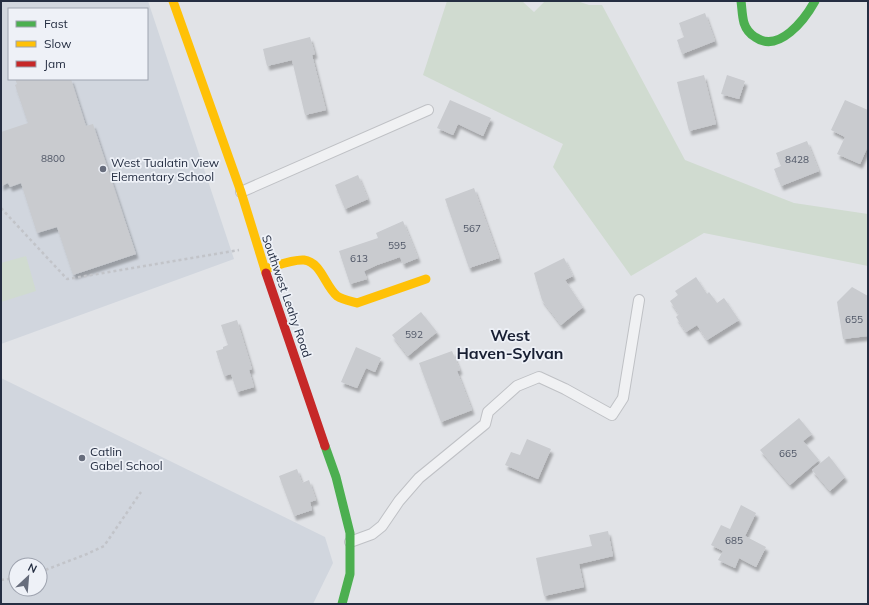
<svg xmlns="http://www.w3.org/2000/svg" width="869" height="605" viewBox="0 0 869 605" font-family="Mulish,sans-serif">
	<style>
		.built { fill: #d1d6de; fill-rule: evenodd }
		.green { fill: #d0dbd0 }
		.building { fill: #c9cbcf; filter: url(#shadow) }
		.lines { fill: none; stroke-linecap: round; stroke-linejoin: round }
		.lane-casing { stroke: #bfc1c5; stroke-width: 12 }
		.path { stroke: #c2c4c9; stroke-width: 2.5; stroke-dasharray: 3 3; stroke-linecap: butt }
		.lane { stroke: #f0f1f3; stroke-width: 10 }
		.fast { stroke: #4caf50; stroke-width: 9 }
		.slow { stroke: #ffc107; stroke-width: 9 }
		.jam { stroke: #c62828; stroke-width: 9 }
		.poi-dot { fill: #676d7c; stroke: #eef1f7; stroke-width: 1.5 }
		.labels { text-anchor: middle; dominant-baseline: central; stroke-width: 3.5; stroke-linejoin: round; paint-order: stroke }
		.number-label { font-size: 10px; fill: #4f5666 }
		.poi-label { font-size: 12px; fill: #252e42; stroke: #eef1f7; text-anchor: start }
		.street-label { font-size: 12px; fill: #252e42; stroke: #eef1f7 }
		.district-label { font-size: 16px; font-weight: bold; fill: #181f33; stroke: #eef1f7 }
	</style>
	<defs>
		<filter id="shadow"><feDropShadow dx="2.5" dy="4.5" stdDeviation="1" flood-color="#0004"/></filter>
	</defs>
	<rect width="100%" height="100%" fill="#e1e3e7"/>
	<g class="built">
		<path d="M1,1H148L234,259L1,344ZM9,9H147V79H9Z"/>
		<path d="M1,378L325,537L333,563L313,604H1ZM16,565H40V589H16Z"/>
	</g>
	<g class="green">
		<polygon points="447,1 522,1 534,12 545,1 577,1 589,5 602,5 685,160 794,203 868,214 868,266 704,233 631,276 553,167 563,144 423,75"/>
		<polygon points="26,256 36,291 1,302 1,263"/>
	</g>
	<g class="building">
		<polygon points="705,13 715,41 682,54 677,40 684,37 679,23"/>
		<polygon points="310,37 315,54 312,55 326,110 305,115 292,60 267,66 263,49"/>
		<polygon points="704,75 716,124 689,131 677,82"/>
		<polygon points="727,75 745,81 739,99 721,94"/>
		<polygon points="15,79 71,79 86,126 93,124 136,254 73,275 57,227 37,233 21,183 10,187 8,183 1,186 1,132 28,123 15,85 17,84"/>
		<polygon points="450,100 491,118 483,136 458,124 453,135 437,128"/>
		<polygon points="845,100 868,110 868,146 860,164 837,154 845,137 831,130"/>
		<polygon points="807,141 819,171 781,186 774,169 781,166 776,153"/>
		<polygon points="358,175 368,199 345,209 335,185"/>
		<polygon points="474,188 499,258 469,268 445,199"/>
		<polygon points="403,221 418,258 403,264 400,257 377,265 364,271 367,279 350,284 339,251 378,238 376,233"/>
		<polygon points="564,258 573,276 565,280 583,307 561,325 542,300 534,273"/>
		<polygon points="696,277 707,294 709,292 717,303 724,298 739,320 707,340 697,325 686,332 676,317 679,314 670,301 678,295 675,291"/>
		<polygon points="852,287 868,296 868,336 843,339 837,302"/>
		<polygon points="421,312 437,332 408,356 392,335"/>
		<polygon points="237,320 252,369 249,370 254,387 237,392 231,374 224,376 216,351 223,349 223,347 228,345 221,325"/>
		<polygon points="356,347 381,358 375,372 366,368 357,388 341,382"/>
		<polygon points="452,351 460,370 457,371 472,410 441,422 419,363"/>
		<polygon points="799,418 812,434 803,441 819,460 790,485 760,450"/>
		<polygon points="527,439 551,449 538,479 505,465 511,452 520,455"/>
		<polygon points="829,456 845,477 830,491 812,470"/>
		<polygon points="297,469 302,483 309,480 316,500 310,502 312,510 294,516 279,476"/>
		<polygon points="741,505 756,513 745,536 766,547 756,567 739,558 735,568 718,560 723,551 711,545 721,525 730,529"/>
		<polygon points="608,531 613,556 579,564 584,587 544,596 536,558 592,546 589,535"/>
	</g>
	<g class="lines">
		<defs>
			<g id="lane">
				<polyline points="241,192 428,110"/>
				<polyline points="350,542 372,534 382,526 399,501 419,478 485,424 488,412 517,386 539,377 565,389 612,415 623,398 639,300"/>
			</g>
		</defs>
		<use href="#lane" class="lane-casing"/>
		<g class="path">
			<polyline points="1,208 67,279 239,250"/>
			<polyline points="40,572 87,554 104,546 141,492"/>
			<polyline points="1,580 16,578"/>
		</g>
		<use href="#lane" class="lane"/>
		<g class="fast">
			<path d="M741,1C742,8 742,16 744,23C746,29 750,34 755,37C779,54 805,19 815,1"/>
			<polyline points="325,446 336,477 350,533 350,574 342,604"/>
		</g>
		<g class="slow">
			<polyline points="173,1 241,192 266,273"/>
			<path d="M265,269C276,266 293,259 304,260C321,262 325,286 337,296C343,300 350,301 357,303L426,279"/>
		</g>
		<polyline class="jam" points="266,273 325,446"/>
	</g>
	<g class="poi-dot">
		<circle cx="103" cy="169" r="4"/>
		<circle cx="82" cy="458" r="4"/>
	</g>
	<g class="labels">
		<g class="number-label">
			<text x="53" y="158">8800</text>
			<text x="797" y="159">8428</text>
			<text x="472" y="228">567</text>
			<text x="397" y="245">595</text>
			<text x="359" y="258">613</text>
			<text x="854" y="319">655</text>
			<text x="414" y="334">592</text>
			<text x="788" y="453">665</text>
			<text x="734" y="540">685</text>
		</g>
		<g class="poi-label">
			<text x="111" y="162">West Tualatin View<tspan x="111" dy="14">Elementary School</tspan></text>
			<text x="90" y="451">Catlin<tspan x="90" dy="14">Gabel School</tspan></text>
		</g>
		<g class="street-label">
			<text transform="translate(287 296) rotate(71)">Southwest Leahy Road</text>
		</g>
		<g class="district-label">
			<text x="510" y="335">West<tspan x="510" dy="18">Haven-Sylvan</tspan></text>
		</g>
	</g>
	<rect width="869" height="605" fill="none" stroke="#252e42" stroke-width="4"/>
	<rect x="8" y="8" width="140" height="72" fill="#eef1f7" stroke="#9ea3af"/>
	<rect x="16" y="21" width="20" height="6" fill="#4caf50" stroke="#9ea3af"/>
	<text x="44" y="28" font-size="12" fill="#252e42">Fast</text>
	<rect x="16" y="41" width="20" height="6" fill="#ffc107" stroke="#9ea3af"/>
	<text x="44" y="48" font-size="12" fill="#252e42">Slow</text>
	<rect x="16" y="61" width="20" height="6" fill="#c62828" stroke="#9ea3af"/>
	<text x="44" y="68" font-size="12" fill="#252e42">Jam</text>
	<g transform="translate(28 577) rotate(26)"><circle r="19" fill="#eef1f7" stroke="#9ea3af"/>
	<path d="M0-3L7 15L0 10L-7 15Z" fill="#676d7c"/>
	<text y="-6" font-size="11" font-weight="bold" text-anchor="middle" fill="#252e42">N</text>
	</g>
</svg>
